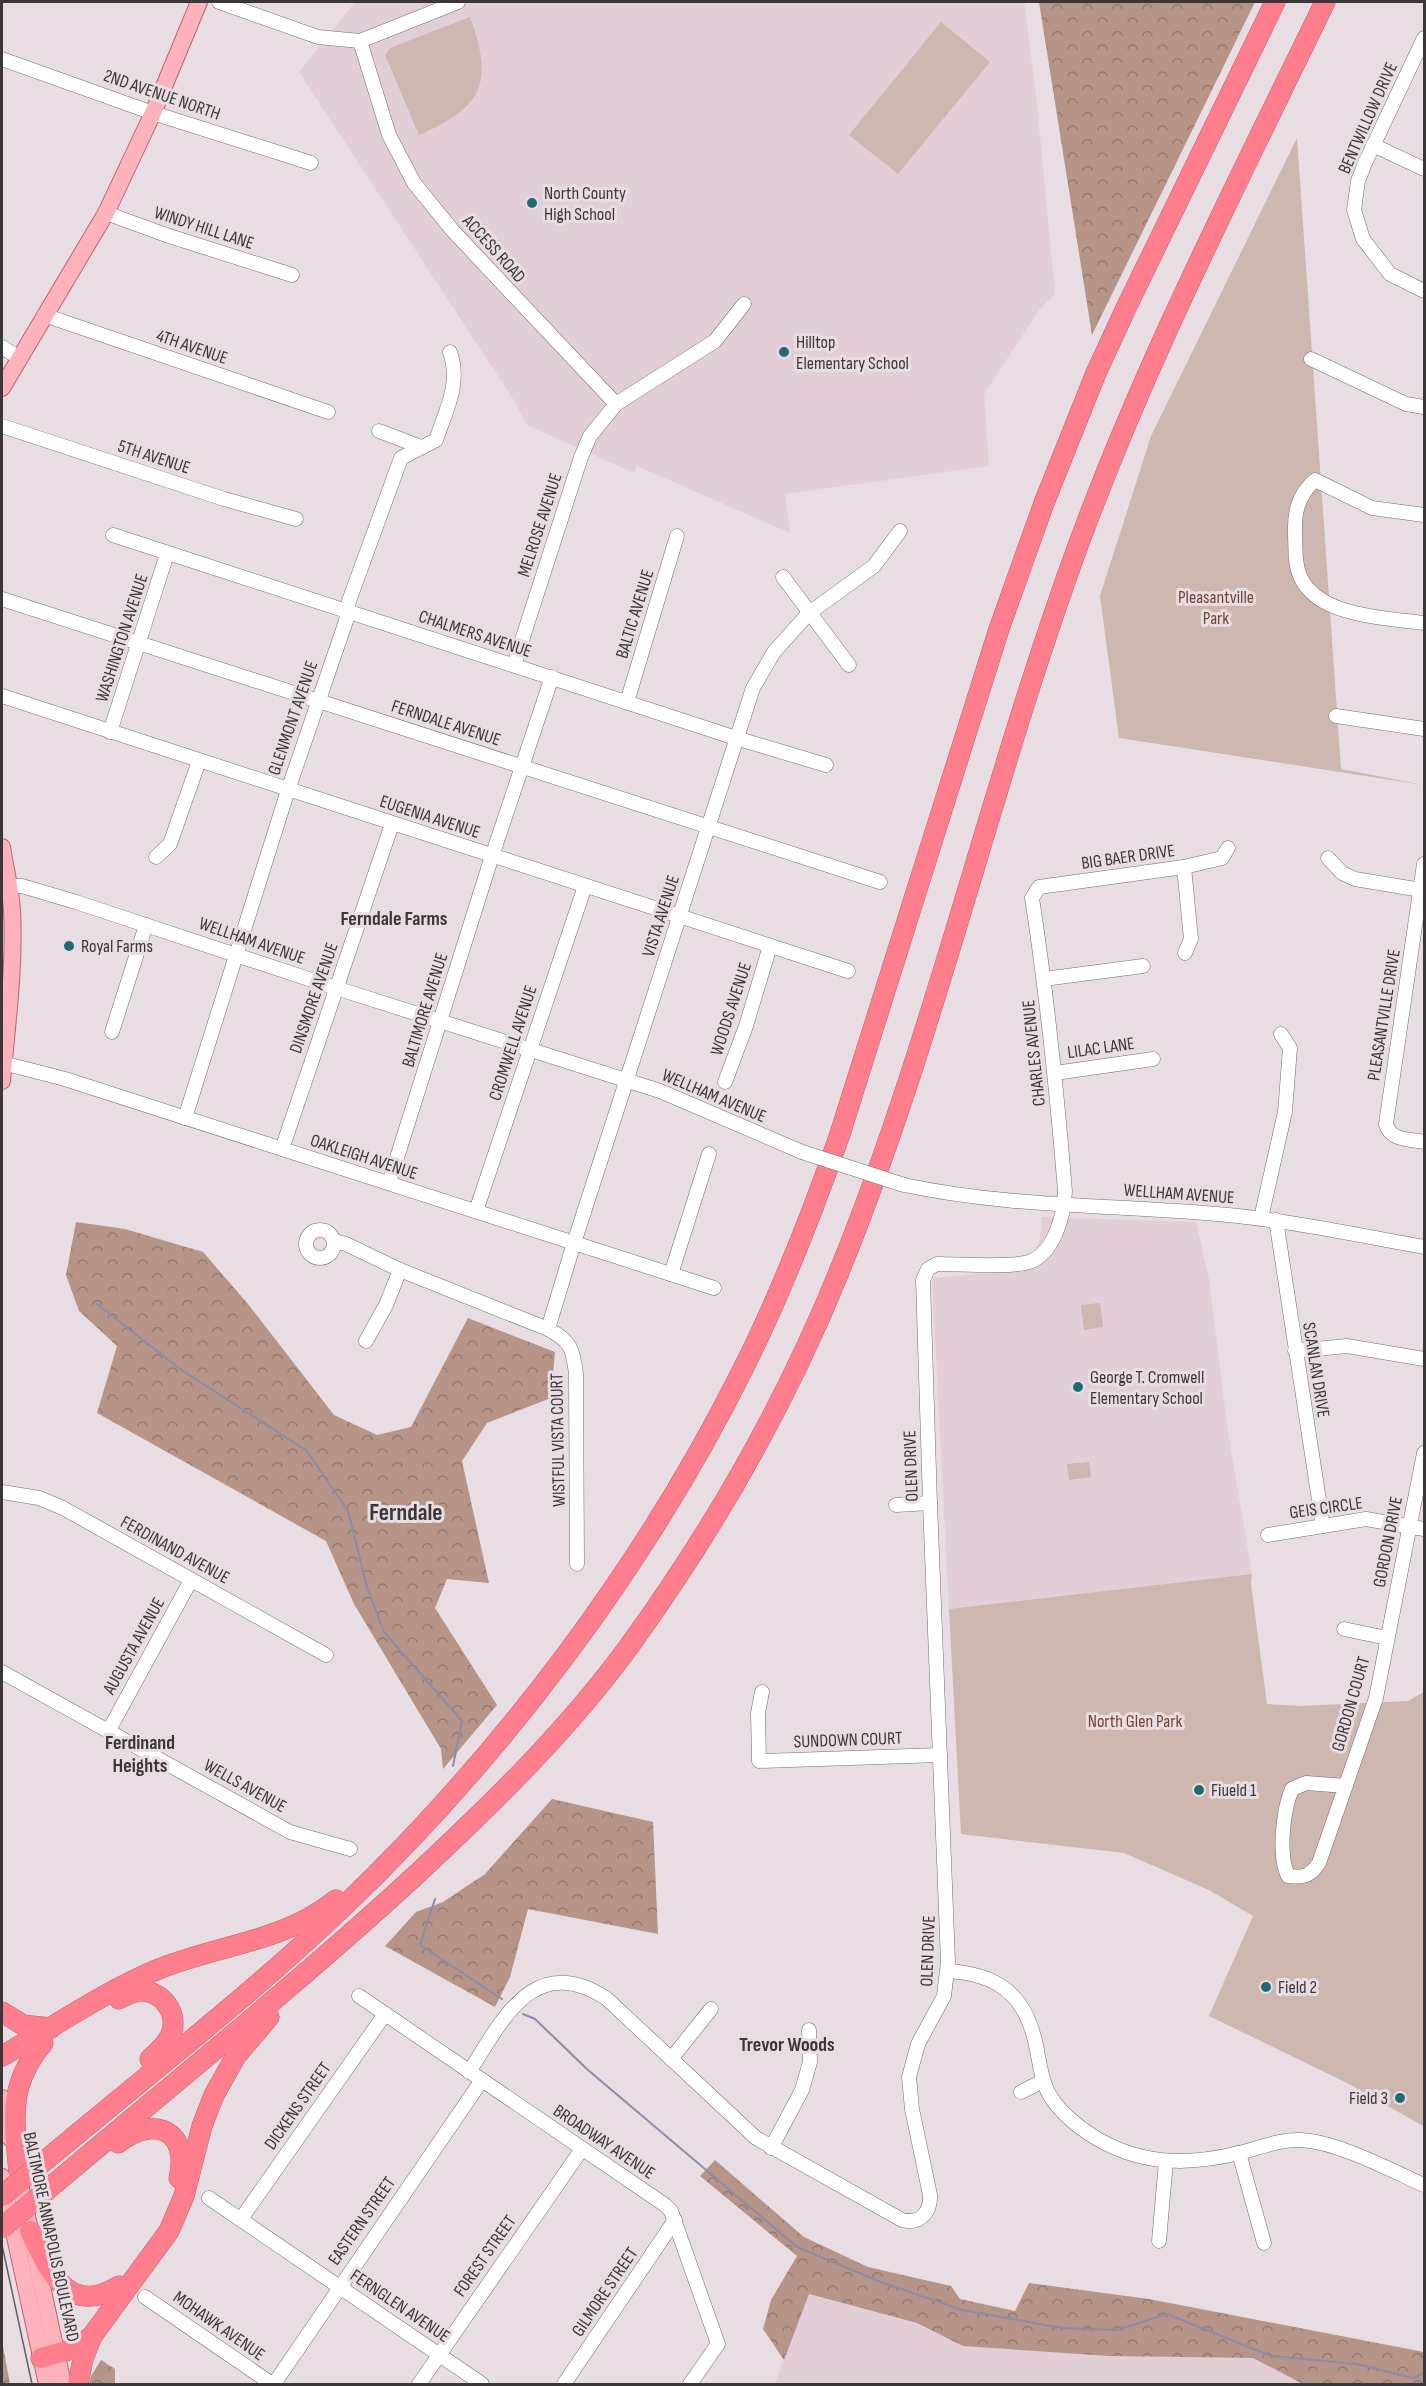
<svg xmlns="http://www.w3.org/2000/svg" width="1426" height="2386" viewBox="0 0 1426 2386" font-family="'Sofia Sans Condensed',sans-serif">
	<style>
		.built { fill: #e1ced7 }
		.green { fill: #cdb7ae }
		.forest { fill: url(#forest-crowns) }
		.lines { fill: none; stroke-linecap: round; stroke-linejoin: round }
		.stream { stroke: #8d8ba9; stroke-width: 2 }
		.minor-casing { stroke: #756b70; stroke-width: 15 }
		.major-casing { stroke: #ba6570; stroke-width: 18 }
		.highway-casing { stroke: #ba6570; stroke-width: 21 }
		.minor { stroke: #fff; stroke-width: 14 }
		.major { stroke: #feb2bb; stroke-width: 16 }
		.highway { stroke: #fe7e8e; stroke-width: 20 }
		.tram { stroke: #655f62; stroke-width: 1.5 }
		.minor-bridge-casing { stroke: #756b70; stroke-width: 15; stroke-linecap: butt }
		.highway-bridge-casing { stroke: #ba6570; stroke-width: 21; stroke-linecap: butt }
		.minor-bridge { stroke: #fff; stroke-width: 14 }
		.highway-bridge { stroke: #fe7e8e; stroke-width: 20 }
		.poi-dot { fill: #206b72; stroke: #e8dde2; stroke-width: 2 }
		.labels { text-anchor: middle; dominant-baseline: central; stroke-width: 6; stroke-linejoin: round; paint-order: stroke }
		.street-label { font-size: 18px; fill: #3b3739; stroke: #e8dde2 }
		.poi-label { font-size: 18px; fill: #3b3739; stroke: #e8dde2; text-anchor: start }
		.park-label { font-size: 18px; fill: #754430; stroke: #e8dde2 }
		.neighbourhood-label { font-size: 20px; font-weight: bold; fill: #3b3739; stroke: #e8dde2 }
		.district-label { font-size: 24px; font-weight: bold; fill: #3b3739; stroke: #e8dde2 }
	</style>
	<defs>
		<pattern id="forest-crowns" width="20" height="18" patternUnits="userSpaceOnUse" patternTransform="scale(1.5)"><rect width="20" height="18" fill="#b69487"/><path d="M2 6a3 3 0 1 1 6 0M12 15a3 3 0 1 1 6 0" fill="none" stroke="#957a6f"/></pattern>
	</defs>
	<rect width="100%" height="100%" fill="#e8dde2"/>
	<g class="built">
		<polygon points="355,2 1024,2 1036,95 1055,294 1039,310 984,394 989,466 785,494 790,533 637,466 634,473 527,425 515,402 299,72"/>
		<polygon points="1042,1217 1196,1222 1209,1279 1228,1433 1252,1574 949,1609 932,1278 1026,1270 1040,1239"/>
		<polygon points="808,2294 917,2323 963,2346 1108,2356 1253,2358 1303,2384 775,2384"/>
	</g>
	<g class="green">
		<path d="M470,17C494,83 483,107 419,135L385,55L390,48Z"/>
		<polygon points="941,22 990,62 898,174 849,135"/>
		<polygon points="1297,138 1341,769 1424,785 1119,738 1100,596 1151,436"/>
		<polygon points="1100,1303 1103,1327 1084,1330 1081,1305"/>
		<polygon points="1089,1462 1091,1477 1069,1480 1067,1464"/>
		<polygon points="1252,1574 1251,1584 1267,1704 1302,1706 1408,1701 1424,1692 1423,2126 1347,2083 1209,2016 1253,1916 1209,1890 1124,1853 961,1834 949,1609"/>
	</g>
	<g class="forest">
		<polygon points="1039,2 1255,2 1092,335"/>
		<polygon points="76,1222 125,1229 203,1252 248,1304 334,1415 377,1435 411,1427 468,1318 555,1352 551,1398 487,1423 462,1461 489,1583 447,1579 435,1608 497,1705 443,1769 441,1749 354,1604 326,1541 97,1413 117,1346 79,1311 66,1275"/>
		<polygon points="552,1799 653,1822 658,1934 528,1909 510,1977 495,2007 385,1946 416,1912 443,1902 485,1874"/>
		<polygon points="715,2160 804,2237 868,2267 951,2286 960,2299 1015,2311 1029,2283 1149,2299 1424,2352 1424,2384 1303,2384 1253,2358 1108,2356 963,2346 917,2323 809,2294 784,2360 763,2329 771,2300 797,2256 700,2176"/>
		<polygon points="2,2341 10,2384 2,2384"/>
		<polygon points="101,2360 115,2369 115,2384 89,2384 91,2376"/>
	</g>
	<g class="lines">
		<g class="stream">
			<polyline points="97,1304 180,1369 307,1451 348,1511 367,1587 384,1632 462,1721 453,1766"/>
			<polyline points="435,1899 420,1945 502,1999"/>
			<polyline points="523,2014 535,2019 588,2070 797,2247 881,2282 962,2310 1062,2328 1117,2330 1167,2314 1271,2356 1357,2364 1413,2378 1424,2373"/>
		</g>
		<defs>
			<g id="minor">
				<polyline points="219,2 318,37 360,41"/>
				<polyline points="458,2 360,41 389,135 414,183 453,231 616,404 715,341 744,304"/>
				<polyline points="1424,38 1365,163 1358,181 1354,210 1363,239 1390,274 1424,291"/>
				<polyline points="2,59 153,113 311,163"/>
				<polyline points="1373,145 1424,169"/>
				<polyline points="106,213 166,235 292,275"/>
				<polyline points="44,315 328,412"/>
				<polyline points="2,347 19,358"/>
				<polyline points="1311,359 1406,404 1424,407"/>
				<polyline points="2,426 224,499 296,519"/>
				<polyline points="379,431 421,447"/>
				<path d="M1424,515L1372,508L1315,480C1298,495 1294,513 1295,535C1296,549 1294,562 1300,576C1317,617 1387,618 1424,623"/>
				<polyline points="113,535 739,739 826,765"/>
				<polyline points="783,577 849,665"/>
				<polyline points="2,599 880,882"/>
				<polyline points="514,665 581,457 590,436 616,404"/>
				<polyline points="2,696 848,971"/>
				<polyline points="627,702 677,536"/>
				<polyline points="1336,716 1424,729"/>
				<polyline points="110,732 167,554"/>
				<polyline points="156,857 170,844 199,761"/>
				<polyline points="1328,858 1342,873 1355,879 1421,890"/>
				<path d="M1424,864L1386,1124C1390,1141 1410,1139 1424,1142"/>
				<polyline points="1184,867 1191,939 1185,953"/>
				<polyline points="9,886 22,886 76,902 336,988 660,1091 802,1152"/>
				<polyline points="1044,979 1143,966"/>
				<polyline points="112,1032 146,925"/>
				<polyline points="3,1063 65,1079 714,1288"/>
				<polyline points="1055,1073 1153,1059"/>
				<polyline points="725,1082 746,1026 770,946"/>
				<path d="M185,1118L288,790L346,621L349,601L401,458L436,440C446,410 461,384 450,352"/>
				<polyline points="282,1149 392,824"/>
				<polyline points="389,1183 492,856 552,677"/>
				<path d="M904,1185C1003,1206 1103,1205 1204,1213C1278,1218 1351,1234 1424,1247"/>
				<polyline points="476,1211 585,886"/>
				<polyline points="1261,1218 1285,1112 1290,1048 1281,1034"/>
				<polyline points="1276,1220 1323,1526"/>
				<circle cx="320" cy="1244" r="14"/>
				<path d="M334,1241L346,1244L400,1270L548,1329C571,1341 573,1349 576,1374L577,1564"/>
				<polyline points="671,1274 709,1154"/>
				<polyline points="548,1329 574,1243 753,688 774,652 808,614 874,566 900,531"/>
				<polyline points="366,1341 386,1305 400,1270"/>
				<polyline points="1295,1351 1347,1346 1424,1359"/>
				<polyline points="2,1492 39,1498 63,1508 326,1655"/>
				<polyline points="896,1505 930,1503"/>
				<polyline points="1268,1535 1366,1519 1424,1529"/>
				<polyline points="1344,1629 1387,1638"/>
				<polyline points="2,1672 290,1832 350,1849"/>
				<polyline points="762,1692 758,1713 759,1761 940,1755"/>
				<polyline points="109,1730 191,1580"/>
				<path d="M1346,1786L1306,1783L1292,1789C1283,1810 1278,1855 1288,1876C1304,1878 1310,1876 1319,1863L1376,1698L1424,1453"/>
				<path d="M948,1971C996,1974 1024,1993 1035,2041C1039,2057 1040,2075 1047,2090C1056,2109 1073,2123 1091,2135C1138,2165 1186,2166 1239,2153C1260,2148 1279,2139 1301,2140C1338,2142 1390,2170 1424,2185"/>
				<polyline points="359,1996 665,2205 671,2211 718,2344 690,2384"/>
				<polyline points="671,2059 711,2009"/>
				<path d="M469,2072C503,2019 534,1952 606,1998L756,2138L902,2220C920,2225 931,2212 930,2195L912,2109L909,2077L918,2044L944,1996L948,1962L930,1503L923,1280L928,1269L937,1264C960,1264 1010,1268 1029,1262C1055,1253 1064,1214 1065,1191C1057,1093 1047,995 1032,898L1039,887L1184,867L1222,858L1228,848"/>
				<polyline points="1021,2092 1043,2081"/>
				<polyline points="771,2148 802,2090 810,2062 809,2030"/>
				<polyline points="1239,2153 1264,2243"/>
				<polyline points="209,2198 482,2384"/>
				<polyline points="241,2219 385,2014"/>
				<polyline points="1159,2241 1166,2161"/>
				<polyline points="145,2297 272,2384"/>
				<polyline points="274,2384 482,2080"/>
				<polyline points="419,2384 582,2149"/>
				<polyline points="564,2384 675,2220"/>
			</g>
			<g id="major">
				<polyline points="2,388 106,213 153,113 199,2"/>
				<path d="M2,847C5,868 11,889 12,911C15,967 7,1024 2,1081"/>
				<polyline points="2,2098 10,2138"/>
				<polyline points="17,2170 63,2384"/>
				<polyline points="2,2177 47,2384"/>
			</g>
			<g id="highway">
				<path d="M119,1999C126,1995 133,1991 141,1991C162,1991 179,2013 171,2034C167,2044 158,2052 150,2059"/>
				<polyline points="2,2012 23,2025 51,2028"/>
				<path d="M2,2056C52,2028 101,1994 154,1971C215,1945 283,1943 336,1900"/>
				<path d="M118,2143C155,2114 190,2131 179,2178"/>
				<path d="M47,2159C146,2076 250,1996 343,1907C503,1754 645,1566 743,1369C781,1294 811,1216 839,1137L999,629L1044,503L1096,373L1126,308L1275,2"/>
				<path d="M19,2175C15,2122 6,2087 43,2043"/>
				<path d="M53,2185C175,2082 301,1981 418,1873C495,1801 568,1730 630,1645C714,1529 785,1405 839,1272C930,1049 985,809 1065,582C1135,381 1233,192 1325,2"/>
				<path d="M30,2231C48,2268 67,2318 119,2286"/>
				<polyline points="41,2358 76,2348 92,2336 169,2231 184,2196 202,2126 214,2095 236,2056 269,2017"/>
				<polyline points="78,2384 83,2359 92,2336"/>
			</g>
		</defs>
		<use href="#minor" class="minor-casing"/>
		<use href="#major" class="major-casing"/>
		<use href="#highway" class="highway-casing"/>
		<use href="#minor" class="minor"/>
		<use href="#major" class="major"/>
		<use href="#highway" class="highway"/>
		<polyline class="tram" points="2,2245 32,2384"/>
		<defs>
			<polyline id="minor-bridge" points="802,1152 904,1185"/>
			<g id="highway-bridge">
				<polyline points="2,2196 47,2159"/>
				<polyline points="2,2228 53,2185"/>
			</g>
		</defs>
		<use href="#minor-bridge" class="minor-bridge-casing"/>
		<use href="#highway-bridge" class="highway-bridge-casing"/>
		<use href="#minor-bridge" class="minor-bridge"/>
		<use href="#highway-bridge" class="highway-bridge"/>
	</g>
	<g class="poi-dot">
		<circle cx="532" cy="203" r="6"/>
		<circle cx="784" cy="352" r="6"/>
		<circle cx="69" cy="946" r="6"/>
		<circle cx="1078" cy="1387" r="6"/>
		<circle cx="1199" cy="1790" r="6"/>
		<circle cx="1266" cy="1987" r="6"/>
		<circle cx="1400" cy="2098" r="6"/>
	</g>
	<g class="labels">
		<g class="street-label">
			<text transform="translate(162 95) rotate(19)">2ND AVENUE NORTH</text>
			<text transform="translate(1368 118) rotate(-66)">BENTWILLOW DRIVE</text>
			<text transform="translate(204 228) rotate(18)">WINDY HILL LANE</text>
			<text transform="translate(494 249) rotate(48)">ACCESS ROAD</text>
			<text transform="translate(192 347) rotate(19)">4TH AVENUE</text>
			<text transform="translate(154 457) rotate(18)">5TH AVENUE</text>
			<text transform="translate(540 525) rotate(-72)">MELROSE AVENUE</text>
			<text transform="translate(635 614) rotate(-73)">BALTIC AVENUE</text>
			<text transform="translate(475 634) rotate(18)">CHALMERS AVENUE</text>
			<text transform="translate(122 638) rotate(-72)">WASHINGTON AVENUE</text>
			<text transform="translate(293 718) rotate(-71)">GLENMONT AVENUE</text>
			<text transform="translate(446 723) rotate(18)">FERNDALE AVENUE</text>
			<text transform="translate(430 817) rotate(18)">EUGENIA AVENUE</text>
			<text transform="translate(1128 857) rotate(-8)">BIG BAER DRIVE</text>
			<text transform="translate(661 916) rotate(-72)">VISTA AVENUE</text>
			<text transform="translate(252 941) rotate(19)">WELLHAM AVENUE</text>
			<text transform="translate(314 998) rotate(-71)">DINSMORE AVENUE</text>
			<text transform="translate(731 1009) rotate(-72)">WOODS AVENUE</text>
			<text transform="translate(425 1010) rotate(-73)">BALTIMORE AVENUE</text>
			<text transform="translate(1384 1015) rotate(-81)">PLEASANTVILLE DRIVE</text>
			<text transform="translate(513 1043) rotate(-72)">CROMWELL AVENUE</text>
			<text transform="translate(1101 1048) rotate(-8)">LILAC LANE</text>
			<text transform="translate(1034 1053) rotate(-96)">CHARLES AVENUE</text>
			<text transform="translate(714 1096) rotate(23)">WELLHAM AVENUE</text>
			<text transform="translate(364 1157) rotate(18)">OAKLEIGH AVENUE</text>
			<text transform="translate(1179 1194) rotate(4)">WELLHAM AVENUE</text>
			<text transform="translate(1316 1370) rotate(81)">SCANLAN DRIVE</text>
			<text transform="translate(558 1440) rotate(-91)">WISTFUL VISTA COURT</text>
			<text transform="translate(911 1466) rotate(-92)">OLEN DRIVE</text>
			<text transform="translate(1326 1508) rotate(-8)">GEIS CIRCLE</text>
			<text transform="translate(1388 1542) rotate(-79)">GORDON DRIVE</text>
			<text transform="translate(175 1550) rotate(29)">FERDINAND AVENUE</text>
			<text transform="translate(134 1646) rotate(-61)">AUGUSTA AVENUE</text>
			<text transform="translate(1351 1704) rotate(-74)">GORDON COURT</text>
			<text transform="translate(848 1740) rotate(-2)">SUNDOWN COURT</text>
			<text transform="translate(245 1786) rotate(29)">WELLS AVENUE</text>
			<text transform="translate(928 1951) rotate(-88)">OLEN DRIVE</text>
			<text transform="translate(298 2106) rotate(-55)">DICKENS STREET</text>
			<text transform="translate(604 2142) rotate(34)">BROADWAY AVENUE</text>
			<text transform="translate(362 2221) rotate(-55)">EASTERN STREET</text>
			<text transform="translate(51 2237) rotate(78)">BALTIMORE ANNAPOLIS BOULEVARD</text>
			<text transform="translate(485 2256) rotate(-55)">FOREST STREET</text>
			<text transform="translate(605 2292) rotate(-56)">GILMORE STREET</text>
			<text transform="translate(400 2306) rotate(34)">FERNGLEN AVENUE</text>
			<text transform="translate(219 2326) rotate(35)">MOHAWK AVENUE</text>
		</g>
		<g class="poi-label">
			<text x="544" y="193">North County<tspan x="544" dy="21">High School</tspan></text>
			<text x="796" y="342">Hilltop<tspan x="796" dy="21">Elementary School</tspan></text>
			<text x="81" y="946">Royal Farms</text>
			<text x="1090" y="1377">George T. Cromwell<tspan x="1090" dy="21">Elementary School</tspan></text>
			<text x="1211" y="1790">Fiueld 1</text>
			<text x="1278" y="1987">Field 2</text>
			<text x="1388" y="2098" text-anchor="end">Field 3</text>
		</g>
		<g class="park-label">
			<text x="1216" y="597">Pleasantville<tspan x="1216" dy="21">Park</tspan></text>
			<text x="1135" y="1721">North Glen Park</text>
		</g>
		<g class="neighbourhood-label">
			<text x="394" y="919">Ferndale Farms</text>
			<text x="140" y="1743">Ferdinand<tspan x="140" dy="23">Heights</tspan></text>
			<text x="787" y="2045">Trevor Woods</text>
		</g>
		<g class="district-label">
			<text x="406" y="1512">Ferndale</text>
		</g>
	</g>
	<rect width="1426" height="2386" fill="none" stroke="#3b3739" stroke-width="6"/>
</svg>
